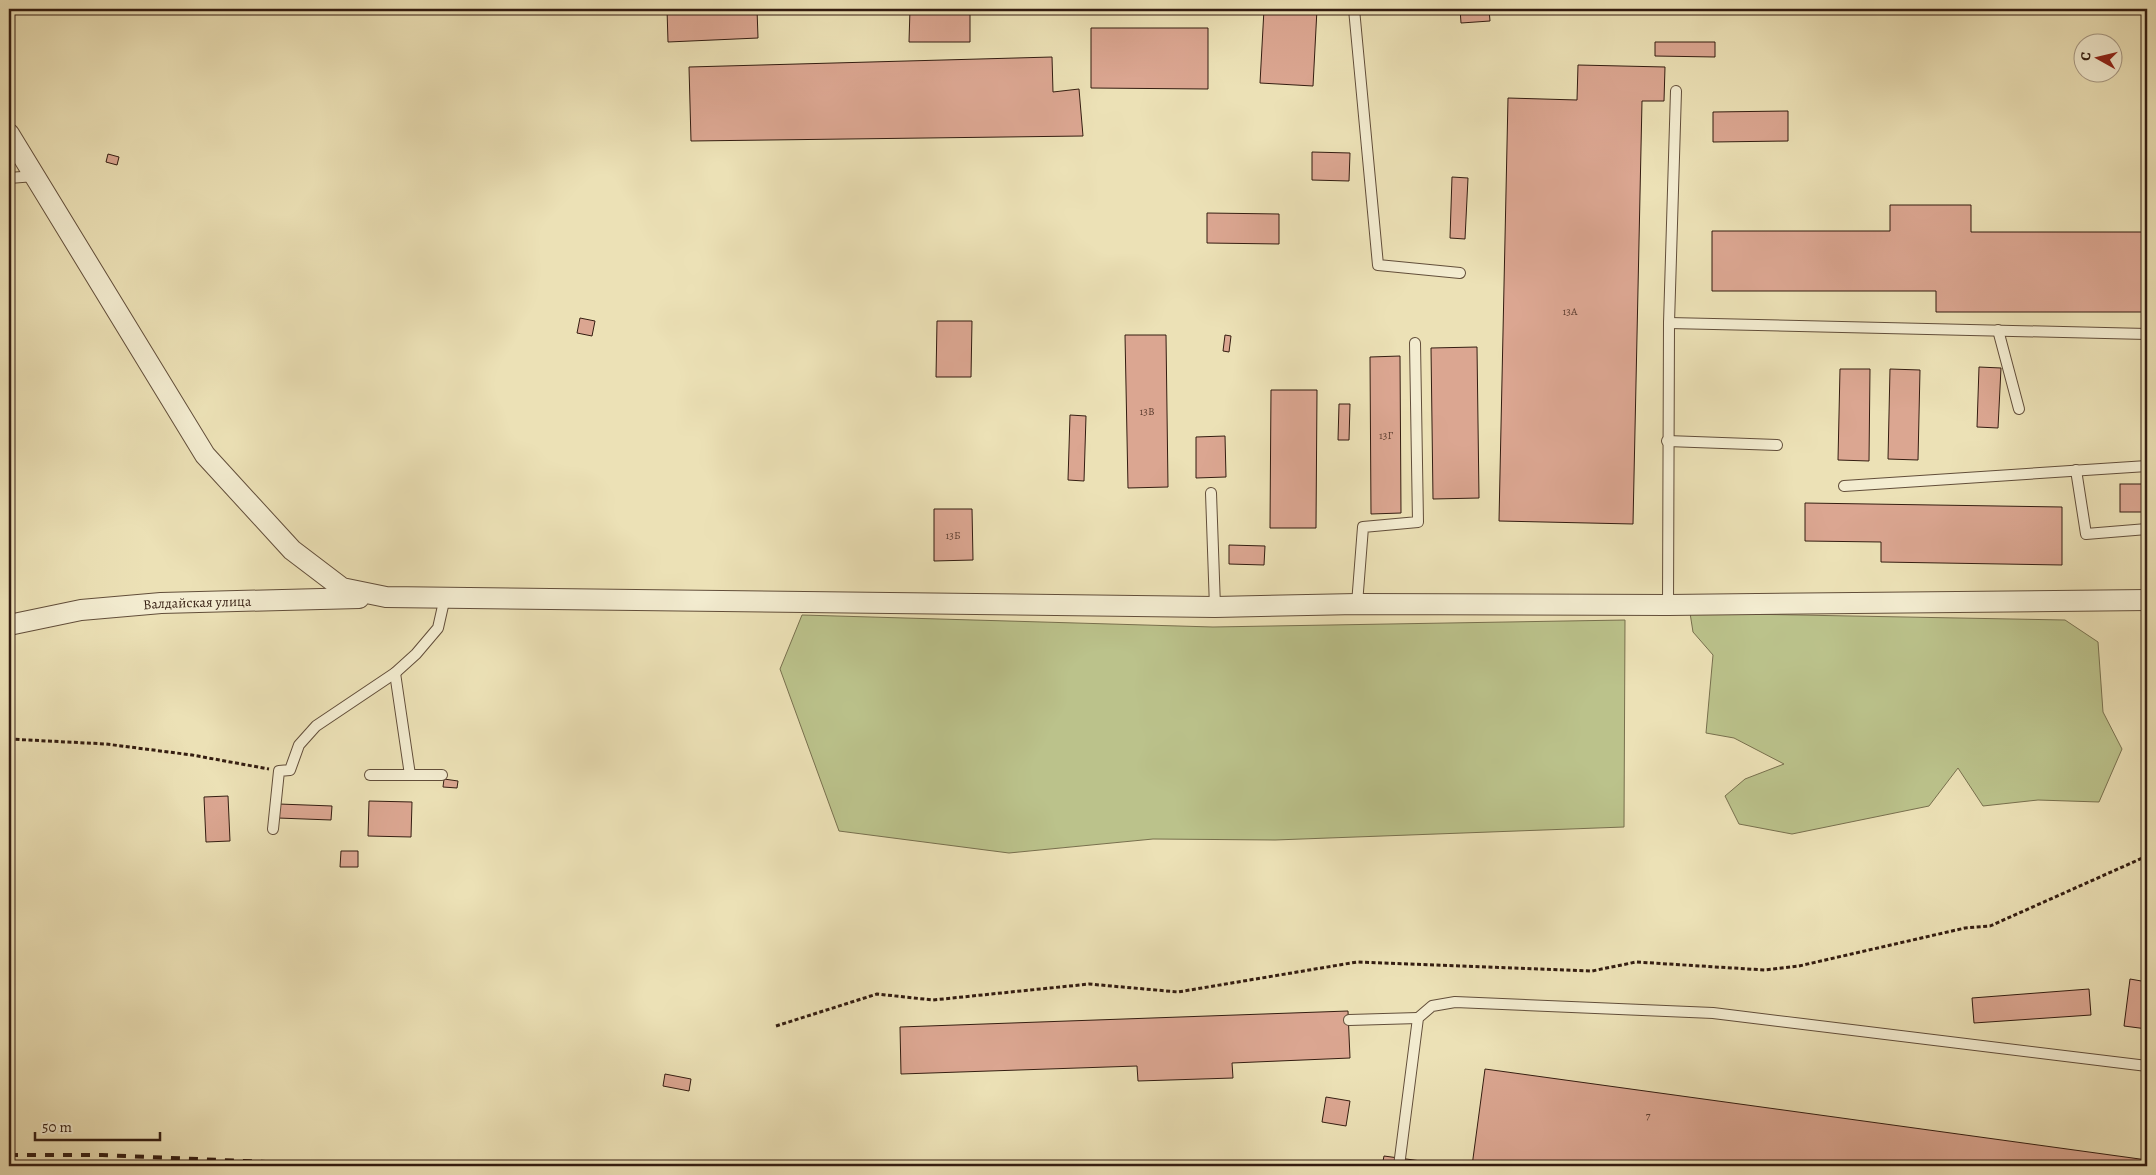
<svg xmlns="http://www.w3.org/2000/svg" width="2156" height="1175" viewBox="0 0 2156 1175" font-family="Alegreya,serif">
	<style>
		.green { fill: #bbc28b; stroke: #78704e }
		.building { fill: #dba691; stroke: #341d11 }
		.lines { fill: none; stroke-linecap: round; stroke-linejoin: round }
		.service-casing { stroke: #624e3a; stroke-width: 12 }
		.minor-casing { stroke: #624e3a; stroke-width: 22 }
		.path { stroke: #341d11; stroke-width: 3; stroke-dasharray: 4 2.5; stroke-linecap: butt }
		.service { stroke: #f3ecd0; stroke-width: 10 }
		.minor { stroke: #f3ecd0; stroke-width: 20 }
		.rail { stroke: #341d11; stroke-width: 4; stroke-dasharray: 9 9; stroke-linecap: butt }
		.labels { text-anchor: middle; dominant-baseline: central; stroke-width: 5; stroke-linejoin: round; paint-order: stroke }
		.number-label { font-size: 11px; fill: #5e3f31 }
		.street-label { font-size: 14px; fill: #341d11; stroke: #f3ecd0 }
	</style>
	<rect width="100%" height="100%" fill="#ece1b6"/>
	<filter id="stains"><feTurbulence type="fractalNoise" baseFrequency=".004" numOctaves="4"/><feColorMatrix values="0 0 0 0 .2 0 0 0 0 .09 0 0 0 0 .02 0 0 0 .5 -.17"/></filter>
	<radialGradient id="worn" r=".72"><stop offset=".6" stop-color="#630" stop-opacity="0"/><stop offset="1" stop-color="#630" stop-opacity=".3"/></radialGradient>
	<g class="green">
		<polygon points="1690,613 2065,620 2098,642 2103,712 2122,749 2099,802 2038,800 1983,806 1958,768 1929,806 1792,834 1739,824 1725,796 1745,779 1784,764 1734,738 1706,733 1713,655 1693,632"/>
		<polygon points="802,615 1213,627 1625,620 1624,827 1275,840 1153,839 1009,853 839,831 780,669"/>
	</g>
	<g class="building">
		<polygon points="667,9 757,9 758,38 668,42"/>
		<polygon points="910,9 970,9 970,42 909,42"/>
		<polygon points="1264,9 1317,9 1313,86 1260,83"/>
		<polygon points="1460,9 1489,9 1490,21 1461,23"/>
		<polygon points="1501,9 1554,9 1501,12"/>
		<polygon points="1091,28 1208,28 1208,89 1091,88"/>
		<polygon points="1655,42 1715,42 1715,57 1655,56"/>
		<polygon points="1052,57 1053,92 1079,89 1083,136 691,141 689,67"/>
		<polygon points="1578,65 1665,67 1664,101 1642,101 1633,524 1499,521 1508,98 1577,100"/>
		<polygon points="1788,111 1788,141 1713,142 1713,112"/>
		<polygon points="1312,152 1350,153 1349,181 1312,180"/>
		<polygon points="108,154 119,157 117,165 106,162"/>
		<polygon points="1452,177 1468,178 1465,239 1450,238"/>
		<polygon points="1890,205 1971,205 1971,232 2147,232 2147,312 1936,312 1936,291 1712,291 1712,231 1890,231"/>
		<polygon points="1207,213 1279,214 1279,244 1207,243"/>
		<polygon points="580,318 595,321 592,336 577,333"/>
		<polygon points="937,321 972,321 971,377 936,377"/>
		<polygon points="1125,335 1166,335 1168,487 1128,488"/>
		<polygon points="1225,335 1231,336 1229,352 1223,351"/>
		<polygon points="1477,347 1479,498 1433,499 1431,348"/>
		<polygon points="1400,356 1401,513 1371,514 1370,357"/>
		<polygon points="1979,367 2001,368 1998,428 1977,427"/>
		<polygon points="1840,369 1870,369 1869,461 1838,460"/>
		<polygon points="1890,369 1920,370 1918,460 1888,459"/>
		<polygon points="1271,390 1317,390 1316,528 1270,528"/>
		<polygon points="1339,404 1350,404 1349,440 1338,440"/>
		<polygon points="1070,415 1086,416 1084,481 1068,480"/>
		<polygon points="1225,436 1226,477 1196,478 1196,437"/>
		<rect x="2120" y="484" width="27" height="28"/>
		<polygon points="1805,503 2062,507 2062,565 1881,562 1881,542 1805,541"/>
		<polygon points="934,509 972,509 973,560 934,561"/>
		<polygon points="1229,545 1265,546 1264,565 1229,564"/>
		<polygon points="444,779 458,781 457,788 443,787"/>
		<polygon points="228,796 230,841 206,842 204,797"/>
		<polygon points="369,801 412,802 411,837 368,836"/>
		<polygon points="279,804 332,806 331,820 278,818"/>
		<polygon points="341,851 358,851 358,867 340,867"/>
		<polygon points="2130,979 2147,982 2147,1029 2124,1026"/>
		<polygon points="2089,989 2091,1015 1974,1023 1972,998"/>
		<polygon points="1348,1011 1350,1058 1232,1063 1233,1078 1138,1081 1137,1066 901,1074 900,1027"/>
		<polygon points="1485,1069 2147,1160 2147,1166 1472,1166"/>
		<polygon points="665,1074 691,1079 689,1091 663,1086"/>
		<polygon points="1326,1097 1350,1101 1346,1126 1322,1122"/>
		<polygon points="1384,1156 1458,1166 1382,1166"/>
	</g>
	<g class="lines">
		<defs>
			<g id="service">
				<polyline points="1354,9 1378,265 1460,273"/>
				<polyline points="9,178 35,176"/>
				<polyline points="1669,323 2147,334"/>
				<polyline points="1998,330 2019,409"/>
				<polyline points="1667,441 1777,445"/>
				<polyline points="2076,470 2086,534 2147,529"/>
				<polyline points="1844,486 2147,466"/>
				<polyline points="1211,493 1215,607"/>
				<polyline points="1357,604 1363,527 1418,522 1415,343"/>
				<polyline points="1668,605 1669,323 1676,91"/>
				<polyline points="395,673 410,775"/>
				<polyline points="370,775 442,775"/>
				<polyline points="273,829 279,771 290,770 299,745 316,726 395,673 416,654 438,628 445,597"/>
				<polyline points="1349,1020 1418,1018"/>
				<polyline points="1399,1166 1418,1018 1432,1006 1455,1002 1713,1013 2147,1066"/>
			</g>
			<g id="minor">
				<polyline points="9,134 205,455 292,550 342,588 386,597 1215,607 1357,604 1668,605 2147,600"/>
				<path id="s1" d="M9,625L81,610L161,603L359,598"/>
			</g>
		</defs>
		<use href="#service" class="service-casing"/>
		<use href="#minor" class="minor-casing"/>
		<g class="path">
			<polyline points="9,739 106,744 192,755 269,769"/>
			<polyline points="776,1026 877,994 933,1000 1089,984 1178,992 1357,962 1592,971 1636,962 1765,970 1799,966 1965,928 1990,926 2147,856"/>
		</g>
		<use href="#service" class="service"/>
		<use href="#minor" class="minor"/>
		<polyline class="rail" points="9,1155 102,1155 361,1166"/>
	</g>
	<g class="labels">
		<g class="number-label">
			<text x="1570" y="311">13А</text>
			<text x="1147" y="411">13В</text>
			<text x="1386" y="435">13Г</text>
			<text x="953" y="535">13Б</text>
			<text x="1648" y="1115">7</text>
		</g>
		<g class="street-label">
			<text stroke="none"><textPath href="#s1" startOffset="190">Валдайская улица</textPath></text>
		</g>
	</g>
	<rect width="2156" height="1175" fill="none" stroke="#ece1b6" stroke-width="30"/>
	<rect x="10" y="10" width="2136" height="1155" fill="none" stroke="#341d11" stroke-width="2.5"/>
	<rect x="15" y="15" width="2126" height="1145" fill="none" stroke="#341d11"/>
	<g transform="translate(2098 58) rotate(278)"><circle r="24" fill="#f3ecd0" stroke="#a79984"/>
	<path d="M0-4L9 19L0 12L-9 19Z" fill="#8f2418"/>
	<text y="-8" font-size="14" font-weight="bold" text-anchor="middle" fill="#341d11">С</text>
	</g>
	<path d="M35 1132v8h125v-8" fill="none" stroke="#341d11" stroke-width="2.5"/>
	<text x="42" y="1132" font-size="15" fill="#341d11" stroke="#f3ecd0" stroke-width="4" paint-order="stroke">50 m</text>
	<rect width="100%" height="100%" filter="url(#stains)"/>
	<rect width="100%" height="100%" fill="url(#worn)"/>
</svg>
